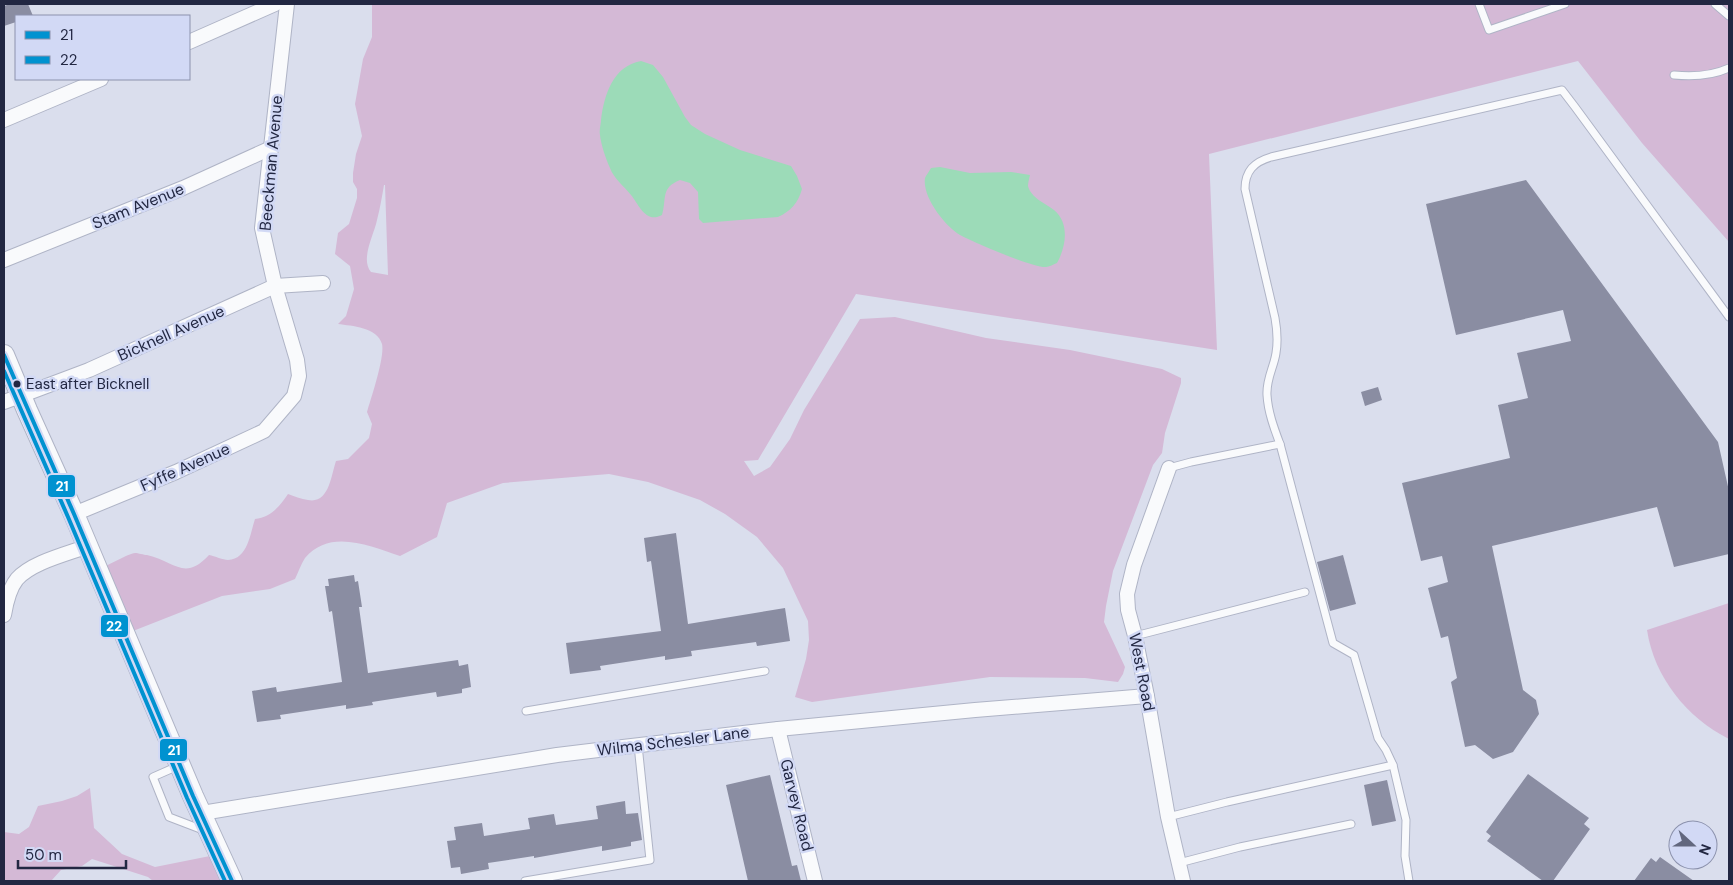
<svg xmlns="http://www.w3.org/2000/svg" width="1733" height="885" viewBox="0 0 1733 885" font-family="'DM Sans',sans-serif">
	<style>
		.green { fill: #d4b9d6; fill-rule: evenodd }
		.water { fill: #9cdbb8 }
		.building { fill: #8a8da2 }
		.lines { fill: none; stroke-linecap: round; stroke-linejoin: round }
		.lane-casing { stroke: #afb4c6; stroke-width: 9 }
		.street-casing { stroke: #afb4c6; stroke-width: 16 }
		.secondary-casing { stroke: #afb4c6; stroke-width: 22 }
		.lane { stroke: #f9fafc; stroke-width: 7 }
		.street { stroke: #f9fafc; stroke-width: 14 }
		.secondary { stroke: #f9fafc; stroke-width: 20 }
		.bus-1-casing { stroke: #d2d9f5; stroke-width: 8 }
		.bus-2-casing { stroke: #d2d9f5; stroke-width: 8 }
		.bus-1 { stroke: #0092d0; stroke-width: 4 }
		.bus-2 { stroke: #0092d0; stroke-width: 4 }
		.bus-dot { fill: #222742; stroke: #d2d9f5; stroke-width: 2 }
		.labels { text-anchor: middle; dominant-baseline: central; stroke-width: 5; stroke-linejoin: round; paint-order: stroke }
		.bus-label { font-size: 15px; fill: #222742; stroke: #d2d9f5; text-anchor: start }
		.street-label { font-size: 16px; fill: #222742; stroke: #d2d9f5 }
		.line-badge { stroke: #d2d9f5; stroke-width: 2 }
		.badge-label { font-size: 14px; text-anchor: middle; font-weight: bold; fill: #fff }
	</style>
	<rect width="100%" height="100%" fill="#dadeed"/>
	<g class="green">
		<path d="M372,4H1729V242L1642,143L1578,61L1209,154L1217,350L856,294L758,460L744,461L754,476L770,467L790,439L804,410L860,319L895,317L986,338L1070,350L1162,369L1181,378V383L1165,433L1162,453L1153,465L1113,571L1106,606L1104,622L1125,667L1123,674L1118,682L1085,678L990,677L812,702L795,697L806,659L809,640L808,621L783,568L757,537L725,514L700,500L648,482L609,474L503,483L447,503L437,537L400,556C370,546 330,528 305,558C301,564 298,573 295,579L270,589L222,596L133,631L100,569C108,565 128,554 135,553C138,553 144,555 147,555C175,561 184,582 209,555C215,556 223,560 228,560C248,559 250,534 255,519C270,518 280,506 288,494C294,496 301,499 308,500C329,504 331,476 336,461L348,459L369,438L372,424L367,412C371,398 385,357 382,344C377,327 352,326 338,324L346,316L354,289L350,266L335,254L338,233L349,224L357,198V189L353,182V173L356,154L362,136L355,104L363,59L372,37ZM384,185H385L388,275L371,272C360,259 374,235 377,220C380,208 382,197 384,185Z"/>
		<path d="M1729,603V739C1687,718 1654,677 1647,630Z"/>
		<polygon points="90,788 94,828 122,854 155,867 220,854 232,881 153,881 148,877 92,859 82,866 61,870 51,881 4,881 4,832 19,834 29,827 38,806 62,801 77,796"/>
	</g>
	<g class="water">
		<path d="M641,61L653,65L663,77L685,117L691,125L705,134L740,150L791,166L797,176L802,189C798,203 791,211 778,217L703,223L699,219L698,192L690,183L680,180C660,188 667,199 662,215C646,224 639,205 631,195C624,186 614,179 610,168C606,159 601,145 600,135C599,130 601,124 601,120C604,95 613,66 641,61Z"/>
		<path d="M940,167L970,173L1011,172L1030,175C1029,179 1028,183 1028,186C1031,198 1045,203 1054,210C1070,223 1066,247 1057,263C1054,264 1049,267 1046,267C1033,268 973,242 960,235C945,226 922,197 925,178C926,175 929,172 931,168Z"/>
	</g>
	<g class="building">
		<polygon points="10,4 28,4 33,16 16,16 16,22 4,26 4,6"/>
		<polygon points="1526,180 1718,442 1729,491 1729,554 1674,567 1657,507 1492,546 1523,690 1536,700 1539,714 1513,752 1493,759 1475,745 1465,747 1451,682 1457,678 1448,636 1441,638 1428,588 1448,582 1442,556 1421,561 1402,483 1510,458 1498,405 1528,398 1517,353 1571,341 1563,310 1456,335 1426,204"/>
		<polygon points="1378,387 1382,400 1365,406 1361,392"/>
		<polygon points="676,533 688,624 785,608 790,641 757,646 756,642 691,651 692,656 665,660 665,656 600,666 601,670 570,674 566,643 661,631 651,561 647,562 644,538"/>
		<polygon points="1343,555 1356,604 1330,611 1317,562"/>
		<polygon points="354,575 355,582 358,581 362,607 359,607 368,673 458,660 459,666 468,664 471,687 462,689 462,693 437,697 436,692 372,702 373,705 346,709 346,705 280,715 281,719 257,722 252,691 276,687 277,692 342,682 332,611 329,612 325,586 329,586 328,579"/>
		<polygon points="1528,774 1589,818 1584,824 1590,829 1553,881 1543,881 1487,841 1491,836 1486,832"/>
		<polygon points="770,775 792,866 797,865 801,881 748,881 726,785"/>
		<polygon points="1387,780 1396,821 1372,826 1364,785"/>
		<polygon points="625,801 626,814 638,813 642,840 631,842 631,846 602,851 602,846 534,858 534,856 488,863 489,869 461,874 460,867 451,868 447,841 456,840 454,827 482,823 484,836 530,829 528,818 554,814 556,825 598,819 596,806"/>
		<polygon points="1660,857 1694,881 1634,881 1651,858 1656,862"/>
	</g>
	<g class="lines">
		<defs>
			<g id="lane">
				<polyline points="1479,4 1489,30 1565,4"/>
				<polyline points="1715,4 1729,16"/>
				<path d="M1674,75C1693,77 1711,76 1729,68"/>
				<polyline points="1169,468 1191,462 1280,444"/>
				<polyline points="1135,636 1305,592"/>
				<polyline points="526,711 765,671"/>
				<polyline points="178,766 153,777 169,817 203,830"/>
				<polyline points="1168,817 1227,802 1393,765"/>
				<polyline points="1179,863 1240,847 1351,824"/>
				<polyline points="525,881 650,860 638,745"/>
				<path d="M1409,881L1405,856L1406,820L1393,765L1386,750L1378,738L1354,655L1333,643L1280,444C1274,428 1268,412 1267,395C1266,379 1274,367 1276,353C1278,341 1277,329 1275,318L1245,189C1245,171 1254,162 1271,157L1562,90L1575,107L1729,317"/>
			</g>
			<g id="street">
				<polyline points="189,42 275,4"/>
				<polyline points="4,120 101,79"/>
				<polyline points="4,260 183,188 271,148"/>
				<polyline points="4,402 89,370 275,286 323,283"/>
				<polyline points="1169,468 1134,565 1127,594 1128,610 1135,636 1147,696 1168,817 1183,881"/>
				<polyline points="74,514 176,472 264,431 294,396 299,376 297,360 275,286 262,228 287,4"/>
				<path d="M4,615C6,603 9,589 17,579C32,562 67,554 88,546"/>
				<polyline points="778,729 815,881"/>
				<polyline points="202,813 557,755 623,747 778,729 975,710 1147,696"/>
			</g>
			<polyline id="secondary" points="4,355 27,410 74,514 193,796 232,881"/>
		</defs>
		<use href="#lane" class="lane-casing"/>
		<use href="#street" class="street-casing"/>
		<use href="#secondary" class="secondary-casing"/>
		<use href="#lane" class="lane"/>
		<use href="#street" class="street"/>
		<use href="#secondary" class="secondary"/>
		<defs>
			<polyline id="bus-1" points="4,355 74,514 193,796 232,881"/>
			<polyline id="bus-2" points="4,371 68,517 187,798 225,881"/>
		</defs>
		<use href="#bus-1" class="bus-1-casing"/>
		<use href="#bus-2" class="bus-2-casing"/>
		<use href="#bus-1" class="bus-1"/>
		<use href="#bus-2" class="bus-2"/>
	</g>
	<circle class="bus-dot" cx="17" cy="384" r="4.5"/>
	<g class="labels">
		<g class="bus-label">
			<text x="26" y="384">East after Bicknell</text>
		</g>
		<g class="street-label">
			<text transform="translate(271 163) rotate(-85)">Beeckman Avenue</text>
			<text transform="translate(138 206) rotate(-22)">Stam Avenue</text>
			<text transform="translate(171 333) rotate(-24)">Bicknell Avenue</text>
			<text transform="translate(185 467) rotate(-24)">Fyffe Avenue</text>
			<text transform="translate(1142 672) rotate(79)">West Road</text>
			<text transform="translate(673 741) rotate(-7)">Wilma Schesler Lane</text>
			<text transform="translate(797 805) rotate(76)">Garvey Road</text>
		</g>
	</g>
	<g class="line-badge">
		<rect x="47" y="474" width="29" height="24" rx="5" fill="#0092d0"/>
		<rect x="100" y="614" width="29" height="24" rx="5" fill="#0092d0"/>
		<rect x="159" y="738" width="29" height="24" rx="5" fill="#0092d0"/>
	</g>
	<g class="badge-label">
		<text x="62" y="491">21</text>
		<text x="114" y="631">22</text>
		<text x="174" y="755">21</text>
	</g>
	<rect width="1733" height="885" fill="none" stroke="#222742" stroke-width="10"/>
	<rect x="15" y="15" width="175" height="65" fill="#d2d9f5" stroke="#8c92ad"/>
	<rect x="25" y="31" width="25" height="8" fill="#0092d0" stroke="#8c92ad"/>
	<text x="60" y="40" font-size="15" fill="#222742">21</text>
	<rect x="25" y="56" width="25" height="8" fill="#0092d0" stroke="#8c92ad"/>
	<text x="60" y="65" font-size="15" fill="#222742">22</text>
	<g transform="translate(1693 845) rotate(111)"><circle r="24" fill="#d2d9f5" stroke="#8c92ad"/>
	<path d="M0-4L9 19L0 12L-9 19Z" fill="#62677e"/>
	<text y="-8" font-size="14" font-weight="bold" text-anchor="middle" fill="#222742">N</text>
	</g>
	<path d="M18 860v8h108v-8" fill="none" stroke="#222742" stroke-width="2.5"/>
	<text x="25" y="860" font-size="15" fill="#222742" stroke="#d2d9f5" stroke-width="4" paint-order="stroke">50 m</text>
</svg>
